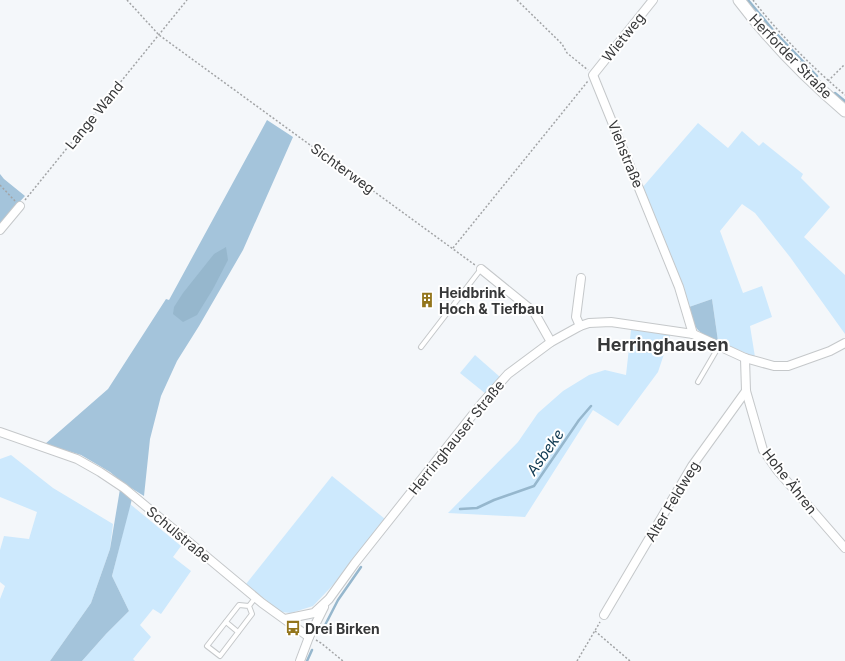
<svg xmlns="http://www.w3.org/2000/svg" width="845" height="661" viewBox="0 0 845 661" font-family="Inter,sans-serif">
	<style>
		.green { fill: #cde9fd }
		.forest { fill: #a4c4db }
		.water { fill: #96b7cd }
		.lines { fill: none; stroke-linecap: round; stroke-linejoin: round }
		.stream { stroke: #96b7cd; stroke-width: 2.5 }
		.service-casing { stroke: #c5c8ca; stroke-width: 6 }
		.minor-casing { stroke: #c5c8ca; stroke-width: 10 }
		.secondary-casing { stroke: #c5c8ca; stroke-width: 13 }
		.path { stroke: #a2a4a6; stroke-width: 1.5; stroke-dasharray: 2 2; stroke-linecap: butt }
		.service { stroke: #fff; stroke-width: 4 }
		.minor { stroke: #fff; stroke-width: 8 }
		.secondary { stroke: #fff; stroke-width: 11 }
		.labels { text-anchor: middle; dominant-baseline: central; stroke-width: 4; stroke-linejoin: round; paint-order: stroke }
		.street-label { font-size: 14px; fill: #373839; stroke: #fff }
		.poi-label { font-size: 14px; font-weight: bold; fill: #373839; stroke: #fff; text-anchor: start }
		.water-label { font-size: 15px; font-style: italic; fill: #0f3951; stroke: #fff }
		.district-label { font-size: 18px; font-weight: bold; fill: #373839; stroke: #fff }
	</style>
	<rect width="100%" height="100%" fill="#f4f7fa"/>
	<g class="green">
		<polygon points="698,123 728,148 742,131 759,146 763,142 803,174 801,178 830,207 804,237 845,275 845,334 790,257 755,213 742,204 720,231 743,293 762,286 772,317 750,326 755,357 718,341 712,299 689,307 677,270 642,188"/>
		<polygon points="631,330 671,333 658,372 618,426 593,410 525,517 448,513 518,442 538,413 563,391 589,375 605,370 626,375"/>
		<polygon points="475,355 500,377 486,394 460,373"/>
		<polygon points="11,455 53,488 113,524 110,549 91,603 50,661 0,661 0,599 5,586 0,582 0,550 4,536 29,539 37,512 0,497 0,459"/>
		<polygon points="332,476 385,519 333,585 313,606 291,613 281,612 246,584"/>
		<polygon points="130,504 181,546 173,557 191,571 161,614 153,609 140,625 151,637 133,659 135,661 82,661 106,634 129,611 112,576"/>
	</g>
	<g class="forest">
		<polygon points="267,120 293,137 243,250 199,326 177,361 161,396 150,439 144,496 123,483 110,472 81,455 45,444 108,389 166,299 169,300"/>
		<polygon points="0,174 4,179 25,196 0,223"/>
		<path d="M712,299L718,341C696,333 694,328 689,307Z"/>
		<polygon points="120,489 132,499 112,576 129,611 106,634 82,661 50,661 91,603 110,549"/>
	</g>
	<g class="water">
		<polygon points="226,247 228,260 213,289 197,315 183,322 173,314 174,307 183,293 214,254"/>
		<polygon points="637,338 657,343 656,346 647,353 643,349 637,348 636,344"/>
	</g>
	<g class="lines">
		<g class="stream">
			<polyline points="748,0 773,30 817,76"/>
			<polyline points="835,93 845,101"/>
			<polyline points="460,509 477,508 494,500 534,486 579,420 591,406"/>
			<polyline points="321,633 338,600 361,567"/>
			<polyline points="307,661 312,650"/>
		</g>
		<defs>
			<g id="service">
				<polyline points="421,347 481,269"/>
				<polyline points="698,382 719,346"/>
				<polyline points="249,606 252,614 220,656 207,646 239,605 249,606 255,598"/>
				<polyline points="226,622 238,632"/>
			</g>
			<g id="minor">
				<polyline points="653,0 593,75 679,287 693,334"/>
				<polyline points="0,230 20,206"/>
				<polyline points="481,269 534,312 551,342"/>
				<polyline points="580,326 576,317 581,278"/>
				<polyline points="745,358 746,391 763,450 777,470 845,548"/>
				<polyline points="0,432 77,459 100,472 124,488 262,603 309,637"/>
				<polyline points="604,615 692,466 746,391"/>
				<polyline points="285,619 314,613 329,599 355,563 482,403 508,374 551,342 580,326 589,323 611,322 693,334 745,358 774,366 788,366 830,351 845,343"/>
				<polyline points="300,661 309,637 324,607"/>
			</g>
			<path id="secondary" d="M739,0C770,41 806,78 845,111"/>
		</defs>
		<use href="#service" class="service-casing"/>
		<use href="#minor" class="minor-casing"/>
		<use href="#secondary" class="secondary-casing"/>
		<g class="path">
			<polyline points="127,0 159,35 475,265"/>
			<polyline points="517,0 562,44 567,53 588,70"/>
			<path d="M753,0C779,34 813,68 845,95"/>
			<polyline points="828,81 845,64"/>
			<polyline points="0,185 15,201"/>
			<polyline points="25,200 187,0"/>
			<polyline points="453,248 588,81"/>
			<polyline points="595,631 630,661"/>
			<polyline points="316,640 321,643 343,661"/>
			<polyline points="577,661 600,622"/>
		</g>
		<use href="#service" class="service"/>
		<use href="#minor" class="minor"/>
		<use href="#secondary" class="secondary"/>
	</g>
	<defs>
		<symbol id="building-bare" viewBox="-9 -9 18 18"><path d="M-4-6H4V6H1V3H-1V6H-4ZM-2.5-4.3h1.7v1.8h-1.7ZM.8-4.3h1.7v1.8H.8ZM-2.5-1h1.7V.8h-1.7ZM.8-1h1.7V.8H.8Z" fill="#93751c" stroke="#fff" stroke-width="2.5" paint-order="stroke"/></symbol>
		<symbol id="bus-bare" viewBox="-9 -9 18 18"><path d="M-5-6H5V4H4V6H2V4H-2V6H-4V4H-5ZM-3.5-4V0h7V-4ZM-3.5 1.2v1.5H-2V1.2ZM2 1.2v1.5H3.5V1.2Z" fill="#93751c" stroke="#fff" stroke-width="2.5" paint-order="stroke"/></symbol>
	</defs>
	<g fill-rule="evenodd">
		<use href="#building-bare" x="416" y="289" width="22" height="22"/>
		<use href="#bus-bare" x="282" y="617" width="22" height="22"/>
	</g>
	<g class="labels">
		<g class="street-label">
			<text transform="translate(623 37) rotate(-51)">Wietweg</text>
			<text transform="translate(791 56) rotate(46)">Herforder Straße</text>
			<text transform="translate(94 115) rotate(-51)">Lange Wand</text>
			<text transform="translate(626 154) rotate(68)">Viehstraße</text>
			<text transform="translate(343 168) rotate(36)">Sichterweg</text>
			<text transform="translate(456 437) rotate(-51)">Herringhauser Straße</text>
			<text transform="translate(790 481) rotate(52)">Hohe Ähren</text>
			<text transform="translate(672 501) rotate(-59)">Alter Feldweg</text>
			<text transform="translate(179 534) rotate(40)">Schulstraße</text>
		</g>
		<g class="poi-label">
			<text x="439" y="292">Heidbrink<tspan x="439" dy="16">Hoch &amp; Tiefbau</tspan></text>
			<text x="305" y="628">Drei Birken</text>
		</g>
		<g class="water-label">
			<text transform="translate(545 452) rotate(-55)">Asbeke</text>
		</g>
		<g class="district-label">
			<text x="663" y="344">Herringhausen</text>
		</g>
	</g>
</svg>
